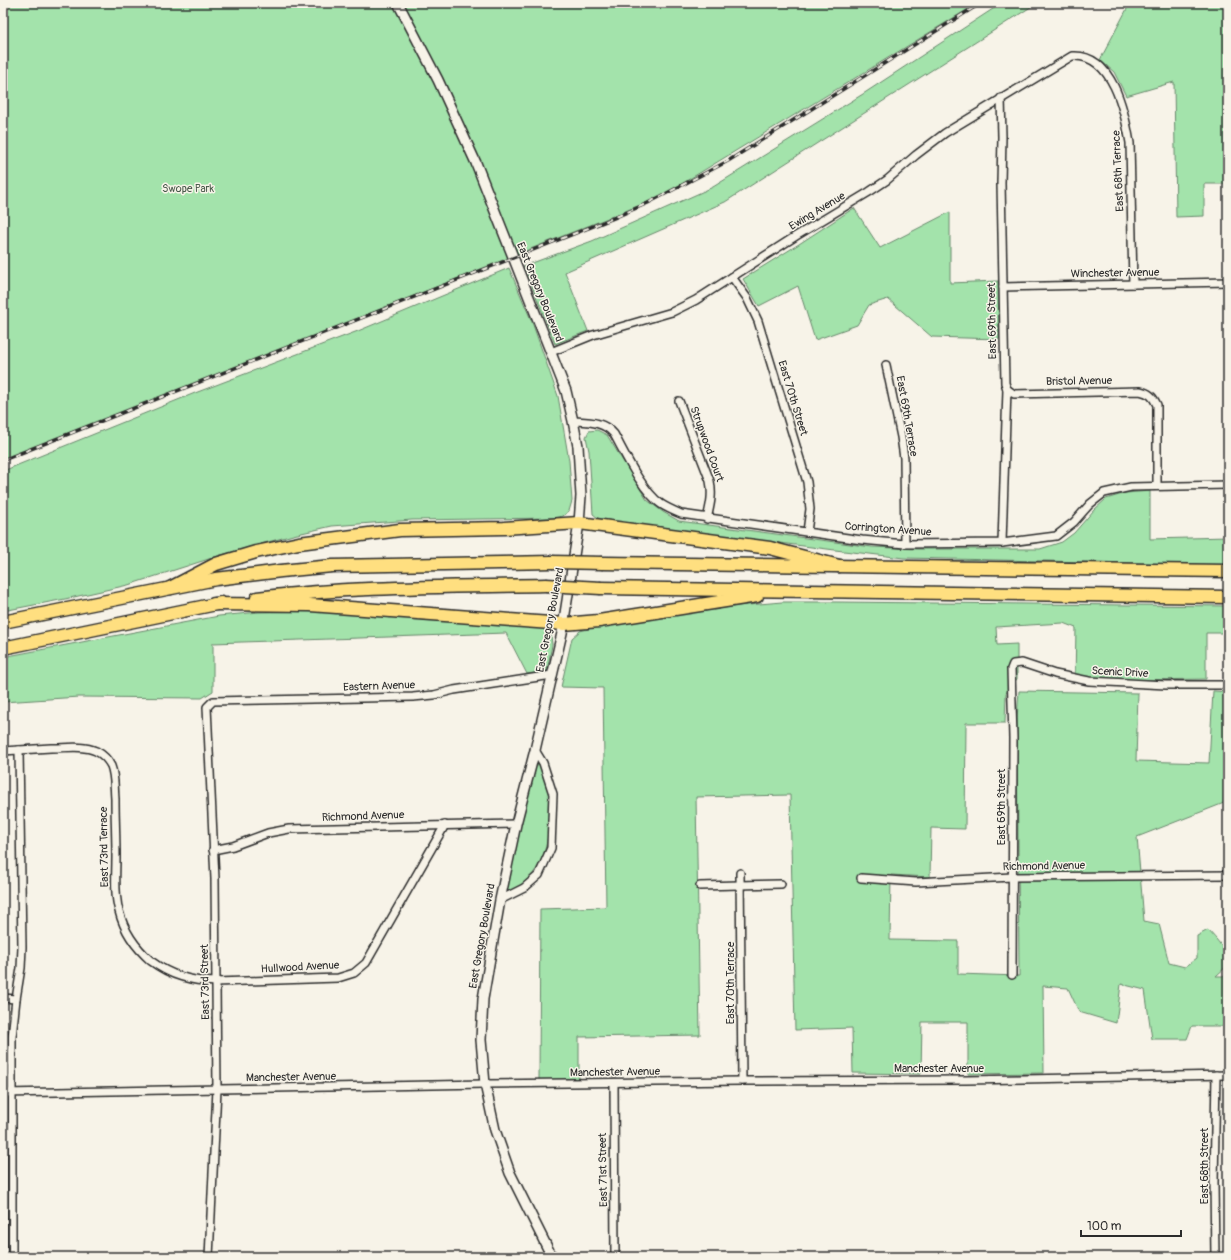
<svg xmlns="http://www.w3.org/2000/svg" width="1231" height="1260" viewBox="0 0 1231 1260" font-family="Pangolin,sans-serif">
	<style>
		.green { fill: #a3e3ab; stroke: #67876b }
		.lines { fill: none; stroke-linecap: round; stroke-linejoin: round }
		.street-casing { stroke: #2b2b2b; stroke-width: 10 }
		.secondary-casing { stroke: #2b2b2b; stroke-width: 12 }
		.highway-casing { stroke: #2b2b2b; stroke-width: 15 }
		.street { stroke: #f7f3e8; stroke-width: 7 }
		.secondary { stroke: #f7f3e8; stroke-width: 9 }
		.highway { stroke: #ffdf80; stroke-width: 12 }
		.rail-casing { stroke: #2b2b2b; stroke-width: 3.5 }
		.rail { stroke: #f7f3e8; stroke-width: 2; stroke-dasharray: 6; stroke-linecap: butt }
		.highway-bridge-casing { stroke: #2b2b2b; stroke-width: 15; stroke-linecap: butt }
		.highway-bridge { stroke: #ffdf80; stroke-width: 12 }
		.labels { text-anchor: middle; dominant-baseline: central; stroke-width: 3; stroke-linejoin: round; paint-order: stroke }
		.street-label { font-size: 11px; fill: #2b2b2b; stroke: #f7f3e8 }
		.park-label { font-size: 11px; fill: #49594b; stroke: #f7f3e8 }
	</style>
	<rect width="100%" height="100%" fill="#f7f3e8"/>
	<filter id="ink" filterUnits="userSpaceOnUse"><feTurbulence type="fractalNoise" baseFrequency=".025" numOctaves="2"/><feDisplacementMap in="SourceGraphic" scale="8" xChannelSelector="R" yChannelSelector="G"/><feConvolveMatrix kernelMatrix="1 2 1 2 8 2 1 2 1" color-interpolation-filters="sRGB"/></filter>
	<g filter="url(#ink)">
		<g class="green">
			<polygon points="3,3 978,3 660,197 222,373 3,460"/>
			<polygon points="1002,3 1037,3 725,202 565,272 588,331 555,344 524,266 592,241 713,187 863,94"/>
			<polygon points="1127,3 1228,3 1228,184 1204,184 1204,216 1176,217 1174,82 1126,96 1114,72 1100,60 1129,5"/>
			<polygon points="854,208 880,248 950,212 950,283 998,281 999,339 932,337 888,299 869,305 857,325 815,340 798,286 759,306 743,279 799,244"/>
			<polygon points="509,268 532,322 558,396 569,461 572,501 569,511 563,516 552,518 412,520 332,526 293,535 218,556 128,585 65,599 3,611 3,471 195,393 358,331"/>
			<polygon points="597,430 607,435 647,500 663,512 679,521 872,547 918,549 1040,549 1062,542 1074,533 1094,510 1106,499 1126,493 1150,491 1150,539 1228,537 1228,565 904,558 835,550 613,522 598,518 593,514 589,451 586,437 589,431"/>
			<path d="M782,602H834L1228,606V633H1206V679L1075,681L1076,628L1063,623L996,627L997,645L1017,644V679L1006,693L1005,723H966L965,829L931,828L930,877L891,875L890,940L958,941V974L1019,976L1017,719L1019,691L1138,693L1136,761L1209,763L1213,691L1228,692V781L1225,782L1224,803L1137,837L1144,921L1159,924L1169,963L1185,967L1197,958V936L1208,930C1217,940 1228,951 1228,965L1216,976H1228V1026H1192L1187,1039H1152L1145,990L1121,984L1116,1023L1079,1012L1068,988L1043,986L1044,1073L968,1074V1022H922L921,1074L853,1073L852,1028L795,1030L790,795L696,797L700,1035L579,1037V1079L539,1080L540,909L606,907L603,688L561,687L572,638L580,631L592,628L737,606Z"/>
			<polygon points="324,611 544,628 551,635 552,645 547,671 527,674 506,633 213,643 213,691 202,698 79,697 3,702 3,657 219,616 259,612"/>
			<path d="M538,762C541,769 545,777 548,784C551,794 550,805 550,815C548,848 542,877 509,891L506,888L535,764Z"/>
		</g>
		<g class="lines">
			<defs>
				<g id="street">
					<polyline points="1001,98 1002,137 1001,183 1005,383 1007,389 1002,543"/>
					<polyline points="732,277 747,298 758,321 807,482 810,509 807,532"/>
					<polyline points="1003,287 1228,282"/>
					<path d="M551,352L593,335L672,312L696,300L796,236L869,192L887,180L916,155L945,133L1072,56C1113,53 1125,113 1130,143L1133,284"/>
					<polyline points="886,365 901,437 904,458 905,544"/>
					<path d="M1007,389L1014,394L1140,391C1149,393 1153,396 1157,405V486"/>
					<path d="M679,401L710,481C713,495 710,506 707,519"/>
					<path d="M573,421C589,422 603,421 614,434C625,454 642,491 661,504C667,508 674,511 681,514L862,540L905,544L1002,543L1056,536L1074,522L1090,504L1104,493L1131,487L1228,485"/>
					<path d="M3,751C19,750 35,749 51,748C66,748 83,745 96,751C102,754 108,760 111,766C115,776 114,788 115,799C115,818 116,837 116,857C116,874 114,894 119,911C124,931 135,947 151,961C171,976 191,981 216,982L338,978L354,973L366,963L445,825"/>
					<polyline points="213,850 233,846 268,833 289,829 516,824"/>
					<polyline points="740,873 742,1081"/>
					<polyline points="861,878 916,882 1012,877 1228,875"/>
					<polyline points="700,886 781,884"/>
					<polyline points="500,900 524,888 539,875 551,848 553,794 543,763 535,750"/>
					<polyline points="1012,975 1013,738 1011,669 1013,664 1022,663 1055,674 1089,681 1166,685 1228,685"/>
					<polyline points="3,998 16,999"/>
					<polyline points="614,1083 615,1257"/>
					<polyline points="3,1093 485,1084 742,1081 966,1080 1228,1075"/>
					<polyline points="12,1257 12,1037 16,999 21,968 22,947 19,750"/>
					<polyline points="209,1257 217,1089 215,879 207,707 213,701 413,697 434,695 454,690 552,675"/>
					<polyline points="1215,1257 1214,1183 1216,1075"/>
				</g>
				<polyline id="secondary" points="398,3 438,80 476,163 566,391 573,421 578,446 581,496 579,523 562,633 535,750 516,824 500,900 483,999 481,1040 485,1084 495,1130 510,1173 552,1257"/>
				<g id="highway">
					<polyline points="603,563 1228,571"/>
					<polyline points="170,588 216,564 256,552 299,543 400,530 504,528 579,523 770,548 839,566"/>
					<polyline points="601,588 1228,597"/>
					<path d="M257,598C353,586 449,587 546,585"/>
					<polyline points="214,604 310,605 564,624 599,621 757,596"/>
					<polyline points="3,622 216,579 281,571 332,566 552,562"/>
					<polyline points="3,648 221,603"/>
				</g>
			</defs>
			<use href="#street" class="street-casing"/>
			<use href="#secondary" class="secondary-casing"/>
			<use href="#highway" class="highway-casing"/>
			<use href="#street" class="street"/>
			<use href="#secondary" class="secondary"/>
			<use href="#highway" class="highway"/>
			<defs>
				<polyline id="rail" points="3,460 616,217 648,203 728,161 981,3"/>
			</defs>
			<use href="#rail" class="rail-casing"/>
			<use href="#rail" class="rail"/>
			<defs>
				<g id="highway-bridge">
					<polyline points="552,562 603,563"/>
					<polyline points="546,585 601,588"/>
				</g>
			</defs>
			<use href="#highway-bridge" class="highway-bridge-casing"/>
			<use href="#highway-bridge" class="highway-bridge"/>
		</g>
	</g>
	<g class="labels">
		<g class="street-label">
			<text transform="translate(1118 171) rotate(-93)">East 68th Terrace</text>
			<text transform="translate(817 211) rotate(-31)">Ewing Avenue</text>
			<text transform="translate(1115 273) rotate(-1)">Winchester Avenue</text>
			<text transform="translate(540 292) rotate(68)">East Gregory Boulevard</text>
			<text transform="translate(992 321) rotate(-91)">East 69th Street</text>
			<text transform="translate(1079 381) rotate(-1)">Bristol Avenue</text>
			<text transform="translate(793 398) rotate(73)">East 70th Street</text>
			<text transform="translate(907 416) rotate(80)">East 69th Terrace</text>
			<text transform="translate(707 444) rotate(70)">Strupwood Court</text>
			<text transform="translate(888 529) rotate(4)">Corrington Avenue</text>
			<text transform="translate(550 620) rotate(-79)">East Gregory Boulevard</text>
			<text transform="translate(1120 672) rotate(3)">Scenic Drive</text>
			<text transform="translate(379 686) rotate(-2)">Eastern Avenue</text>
			<text transform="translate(1001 807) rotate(-90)">East 69th Street</text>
			<text transform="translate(363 816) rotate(-2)">Richmond Avenue</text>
			<text transform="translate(104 847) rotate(-91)">East 73rd Terrace</text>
			<text transform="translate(1044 866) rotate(-1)">Richmond Avenue</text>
			<text transform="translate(482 936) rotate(-80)">East Gregory Boulevard</text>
			<text transform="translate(300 967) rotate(-3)">Hullwood Avenue</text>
			<text transform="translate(205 982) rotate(-91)">East 73rd Street</text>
			<text transform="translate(730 983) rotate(-90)">East 70th Terrace</text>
			<text x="939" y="1068">Manchester Avenue</text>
			<text transform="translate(615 1072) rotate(-1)">Manchester Avenue</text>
			<text transform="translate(291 1077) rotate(-1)">Manchester Avenue</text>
			<text transform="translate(1204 1166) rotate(-90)">East 68th Street</text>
			<text transform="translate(603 1170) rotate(-91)">East 71st Street</text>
		</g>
		<g class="park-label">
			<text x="188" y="188">Swope Park</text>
		</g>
	</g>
	<rect width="1231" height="1260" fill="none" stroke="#f7f3e8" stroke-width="16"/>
	<rect x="8" y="8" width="1215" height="1244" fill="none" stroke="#2b2b2b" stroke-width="1.5" filter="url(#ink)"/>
	<path d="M1081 1230v6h100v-6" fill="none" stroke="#2b2b2b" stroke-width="2"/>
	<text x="1087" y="1230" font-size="12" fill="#2b2b2b" stroke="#f7f3e8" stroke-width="3" paint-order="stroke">100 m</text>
</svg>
